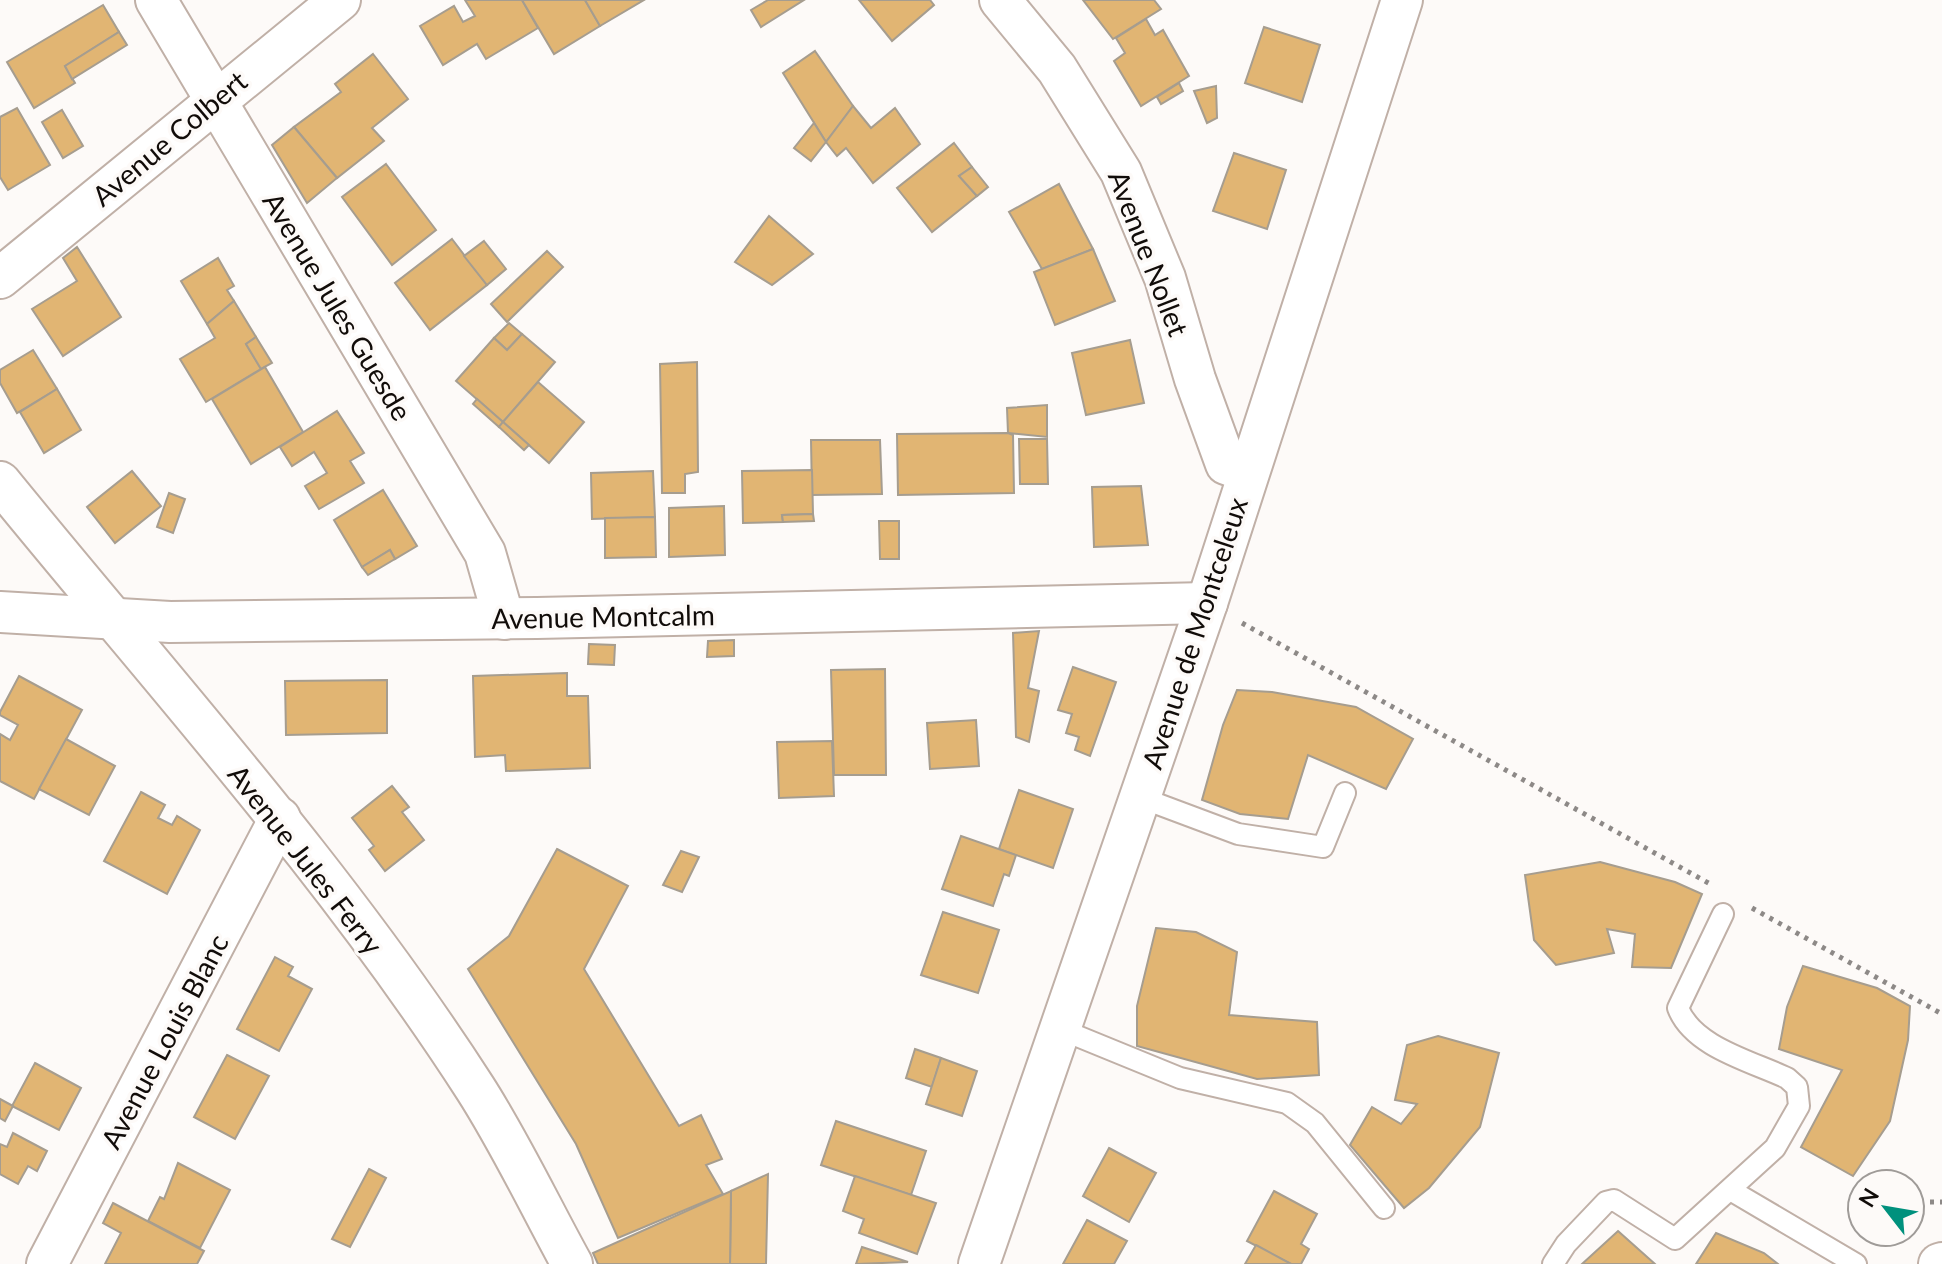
<svg xmlns="http://www.w3.org/2000/svg" width="1942" height="1264" viewBox="0 0 1942 1264" font-family="Lato,sans-serif">
	<style>
		.building { fill: #e1b573; stroke: #a69d8f; stroke-width: 2 }
		.lines { fill: none; stroke-linecap: round; stroke-linejoin: round }
		.service-casing { stroke: #c0b0a7; stroke-width: 24 }
		.minor-casing { stroke: #c0b0a7; stroke-width: 44 }
		.path { stroke: #8d8987; stroke-width: 5; stroke-dasharray: 4 6; stroke-linecap: butt }
		.service { stroke: #fff; stroke-width: 20 }
		.minor { stroke: #fff; stroke-width: 40 }
		.labels { text-anchor: middle; dominant-baseline: central; stroke-width: 7; stroke-linejoin: round; paint-order: stroke }
		.street-label { font-size: 28px; fill: #110c09; stroke: #fdfaf8 }
	</style>
	<rect width="100%" height="100%" fill="#fdfaf8"/>
	<g class="building">
		<polygon points="465,0 522,0 538,28 486,59 477,44 443,65 420,26 454,6 463,22 475,16"/>
		<polygon points="522,0 585,0 600,26 554,54"/>
		<polygon points="585,0 644,0 600,26"/>
		<polygon points="768,0 804,0 761,27 751,10"/>
		<polygon points="859,0 930,0 934,5 892,41"/>
		<polygon points="1083,0 1154,0 1161,9 1113,39"/>
		<polygon points="103,5 119,32 65,66 75,83 34,108 7,62"/>
		<polygon points="1146,19 1155,35 1163,30 1189,76 1141,106 1114,61 1125,53 1116,38"/>
		<polygon points="1264,27 1320,45 1302,102 1245,83"/>
		<polygon points="119,32 127,45 72,79 65,66"/>
		<polygon points="815,51 853,106 826,142 783,73"/>
		<polygon points="373,54 408,99 372,128 384,141 337,178 294,127 341,92 335,84"/>
		<polygon points="1179,83 1183,91 1161,104 1157,97"/>
		<polygon points="1216,86 1217,118 1207,123 1194,91"/>
		<polygon points="853,106 871,128 895,108 920,144 873,183 846,148 837,156 826,142"/>
		<polygon points="17,108 50,165 8,190 0,177 0,117"/>
		<polygon points="62,110 83,146 63,158 42,122"/>
		<polygon points="814,123 826,142 811,161 794,148"/>
		<polygon points="294,127 337,178 307,203 272,145"/>
		<polygon points="954,143 972,167 959,176 977,196 932,232 897,188"/>
		<polygon points="1234,153 1286,170 1267,229 1213,211"/>
		<polygon points="386,164 436,230 392,265 342,197"/>
		<polygon points="972,167 988,187 977,196 959,176"/>
		<polygon points="1059,184 1093,249 1042,269 1009,212"/>
		<polygon points="769,216 813,254 772,285 735,262"/>
		<polygon points="452,239 487,285 430,330 395,283"/>
		<polygon points="484,241 506,269 487,285 464,256"/>
		<polygon points="77,247 121,317 63,356 32,309 77,281 63,258"/>
		<polygon points="1093,249 1115,301 1055,325 1034,272"/>
		<polygon points="547,251 563,267 507,322 491,304"/>
		<polygon points="218,258 234,286 227,290 234,301 207,324 181,281"/>
		<polygon points="234,301 256,337 246,344 261,369 206,402 180,359 215,338 207,324"/>
		<polygon points="509,323 522,334 507,350 494,338"/>
		<polygon points="522,334 555,362 503,422 456,381 494,338 507,350"/>
		<polygon points="256,337 272,363 261,369 246,344"/>
		<polygon points="1130,340 1144,403 1086,415 1072,353"/>
		<polygon points="33,350 57,389 17,413 0,383 0,370"/>
		<polygon points="697,362 698,472 685,474 685,493 662,493 660,364"/>
		<polygon points="265,367 303,432 251,464 212,399"/>
		<polygon points="538,382 584,422 549,463 503,422"/>
		<polygon points="57,389 81,430 44,453 20,412"/>
		<polygon points="477,399 503,422 499,427 473,404"/>
		<polygon points="1047,405 1047,437 1008,433 1007,408"/>
		<polygon points="337,411 364,453 350,461 364,483 319,509 305,486 327,473 314,452 292,466 280,447"/>
		<polygon points="503,422 529,445 524,450 499,427"/>
		<polygon points="1008,433 1013,435 1014,493 898,495 897,434"/>
		<polygon points="1019,439 1047,439 1048,484 1020,484"/>
		<polygon points="811,440 880,440 882,494 812,495"/>
		<polygon points="812,470 813,514 782,515 783,522 743,523 742,471"/>
		<polygon points="132,471 161,506 115,543 87,507"/>
		<polygon points="653,471 655,517 592,519 591,473"/>
		<polygon points="1141,486 1148,545 1094,547 1092,487"/>
		<polygon points="383,490 417,546 395,559 390,550 362,567 334,520"/>
		<polygon points="169,493 185,499 173,533 157,527"/>
		<polygon points="724,506 725,555 669,557 669,508"/>
		<polygon points="813,514 814,521 783,522 782,515"/>
		<polygon points="655,517 656,557 605,558 605,518"/>
		<polygon points="879,521 899,521 899,559 880,559"/>
		<polygon points="390,550 395,559 368,575 362,567"/>
		<polygon points="1039,631 1028,688 1039,691 1029,742 1016,737 1013,633"/>
		<polygon points="734,640 734,656 707,657 708,641"/>
		<polygon points="589,644 615,645 614,665 588,664"/>
		<polygon points="1073,667 1116,682 1090,756 1075,750 1079,737 1066,733 1072,714 1058,710"/>
		<polygon points="885,669 886,775 834,775 831,670"/>
		<polygon points="567,673 567,696 588,696 590,768 506,771 505,755 475,757 473,676"/>
		<polygon points="19,676 82,710 34,799 0,781 0,734 10,740 18,725 0,715 0,712"/>
		<polygon points="387,680 387,733 286,735 285,681"/>
		<polygon points="1237,690 1272,692 1356,707 1413,739 1386,789 1308,755 1288,819 1240,814 1202,800 1223,725"/>
		<polygon points="976,720 979,766 930,769 927,723"/>
		<polygon points="66,739 115,766 89,815 39,789"/>
		<polygon points="832,741 834,796 779,798 777,742"/>
		<polygon points="392,786 409,807 402,812 424,840 385,871 369,850 374,846 352,818"/>
		<polygon points="1019,790 1073,809 1053,868 999,849"/>
		<polygon points="141,792 165,805 158,818 172,825 177,816 200,830 167,894 104,861"/>
		<polygon points="961,836 1016,855 1009,876 1004,874 993,906 942,889"/>
		<polygon points="557,849 628,886 584,969 679,1126 701,1115 722,1159 706,1165 723,1194 618,1238 576,1144 468,969 509,936"/>
		<polygon points="681,851 699,857 682,892 663,885"/>
		<polygon points="1600,862 1675,882 1702,894 1671,968 1632,967 1635,934 1607,929 1614,953 1556,965 1534,940 1525,875"/>
		<polygon points="943,912 999,930 978,993 921,975"/>
		<polygon points="1156,928 1196,932 1237,952 1229,1015 1317,1022 1319,1075 1257,1079 1137,1046 1137,1006"/>
		<polygon points="275,957 293,967 288,976 312,989 279,1051 237,1029"/>
		<polygon points="1803,966 1877,988 1910,1006 1908,1040 1890,1121 1853,1176 1801,1147 1842,1070 1779,1049 1787,1007"/>
		<polygon points="1438,1036 1499,1053 1480,1127 1429,1188 1404,1208 1350,1145 1372,1107 1401,1124 1417,1104 1395,1100 1407,1045"/>
		<polygon points="915,1049 941,1058 932,1087 906,1078"/>
		<polygon points="227,1055 269,1076 235,1139 194,1117"/>
		<polygon points="941,1058 977,1071 962,1116 926,1104"/>
		<polygon points="35,1063 81,1088 59,1130 12,1106"/>
		<polygon points="0,1099 13,1106 5,1121 0,1118"/>
		<polygon points="836,1121 926,1151 911,1195 821,1165"/>
		<polygon points="13,1133 47,1151 37,1171 28,1166 18,1184 0,1174 0,1144 7,1147"/>
		<polygon points="1109,1148 1156,1173 1129,1222 1083,1196"/>
		<polygon points="178,1163 230,1190 200,1248 148,1221 160,1197 164,1199"/>
		<polygon points="369,1169 386,1178 350,1247 332,1239"/>
		<polygon points="768,1174 766,1264 730,1264 731,1191"/>
		<polygon points="855,1176 936,1203 917,1254 859,1233 864,1219 843,1211"/>
		<polygon points="731,1191 730,1264 598,1264 593,1253"/>
		<polygon points="1274,1191 1317,1214 1301,1244 1309,1249 1301,1264 1291,1264 1247,1241"/>
		<polygon points="113,1203 204,1251 197,1264 105,1264 121,1233 103,1223"/>
		<polygon points="1087,1220 1127,1241 1114,1264 1063,1264"/>
		<polygon points="1618,1231 1655,1264 1582,1264"/>
		<polygon points="1716,1233 1764,1253 1778,1264 1696,1264"/>
		<polygon points="1256,1245 1291,1264 1245,1264"/>
		<polygon points="862,1247 908,1262 856,1264"/>
	</g>
	<g class="lines">
		<defs>
			<g id="service">
				<polyline points="1139,797 1238,834 1323,847 1345,793"/>
				<polyline points="1060,1029 1180,1078 1287,1103 1315,1123 1384,1208"/>
				<polyline points="1732,1191 1856,1264"/>
				<path d="M1553,1264L1566,1244L1606,1202L1614,1200L1675,1239L1775,1148L1799,1106L1797,1087L1787,1078C1751,1061 1693,1047 1678,1008L1723,914"/>
			</g>
			<g id="minor">
				<polyline points="156,0 485,553 504,619"/>
				<polyline points="1000,0 1057,69 1121,172 1165,278 1195,379 1226,464 1248,472"/>
				<polyline points="0,278 340,0"/>
				<path d="M0,482C162,681 336,872 475,1088C511,1144 540,1206 572,1264"/>
				<polyline points="0,612 170,622 537,618 1207,603"/>
				<polyline points="47,1264 280,818"/>
				<polyline points="979,1264 1207,603 1402,0"/>
				<polyline points="1939,1264 1942,1263"/>
			</g>
		</defs>
		<use href="#service" class="service-casing"/>
		<use href="#minor" class="minor-casing"/>
		<g class="path">
			<polyline points="1242,623 1712,885"/>
			<polyline points="1752,908 1942,1014"/>
			<polyline points="1910,1202 1942,1202"/>
		</g>
		<use href="#service" class="service"/>
		<use href="#minor" class="minor"/>
	</g>
	<g class="labels">
		<g class="street-label">
			<text transform="translate(169 138) rotate(-40)">Avenue Colbert</text>
			<text transform="translate(1149 253) rotate(69)">Avenue Nollet</text>
			<text transform="translate(338 306) rotate(59)">Avenue Jules Guesde</text>
			<text transform="translate(603 616) rotate(-1)">Avenue Montcalm</text>
			<text transform="translate(1194 633) rotate(-72)">Avenue de Montceleux</text>
			<text transform="translate(306 859) rotate(52)">Avenue Jules Ferry</text>
			<text transform="translate(164 1041) rotate(-62)">Avenue Louis Blanc</text>
		</g>
	</g>
	<g transform="translate(1886 1208) rotate(301)"><circle r="38" fill="#fdfaf8" stroke="#9f9b98" stroke-width="2"/>
	<path d="M0-6L14 30L0 20L-14 30Z" fill="#00917d"/>
	<text y="-12" font-size="22" font-weight="bold" text-anchor="middle" fill="#110c09">N</text>
	</g>
</svg>
